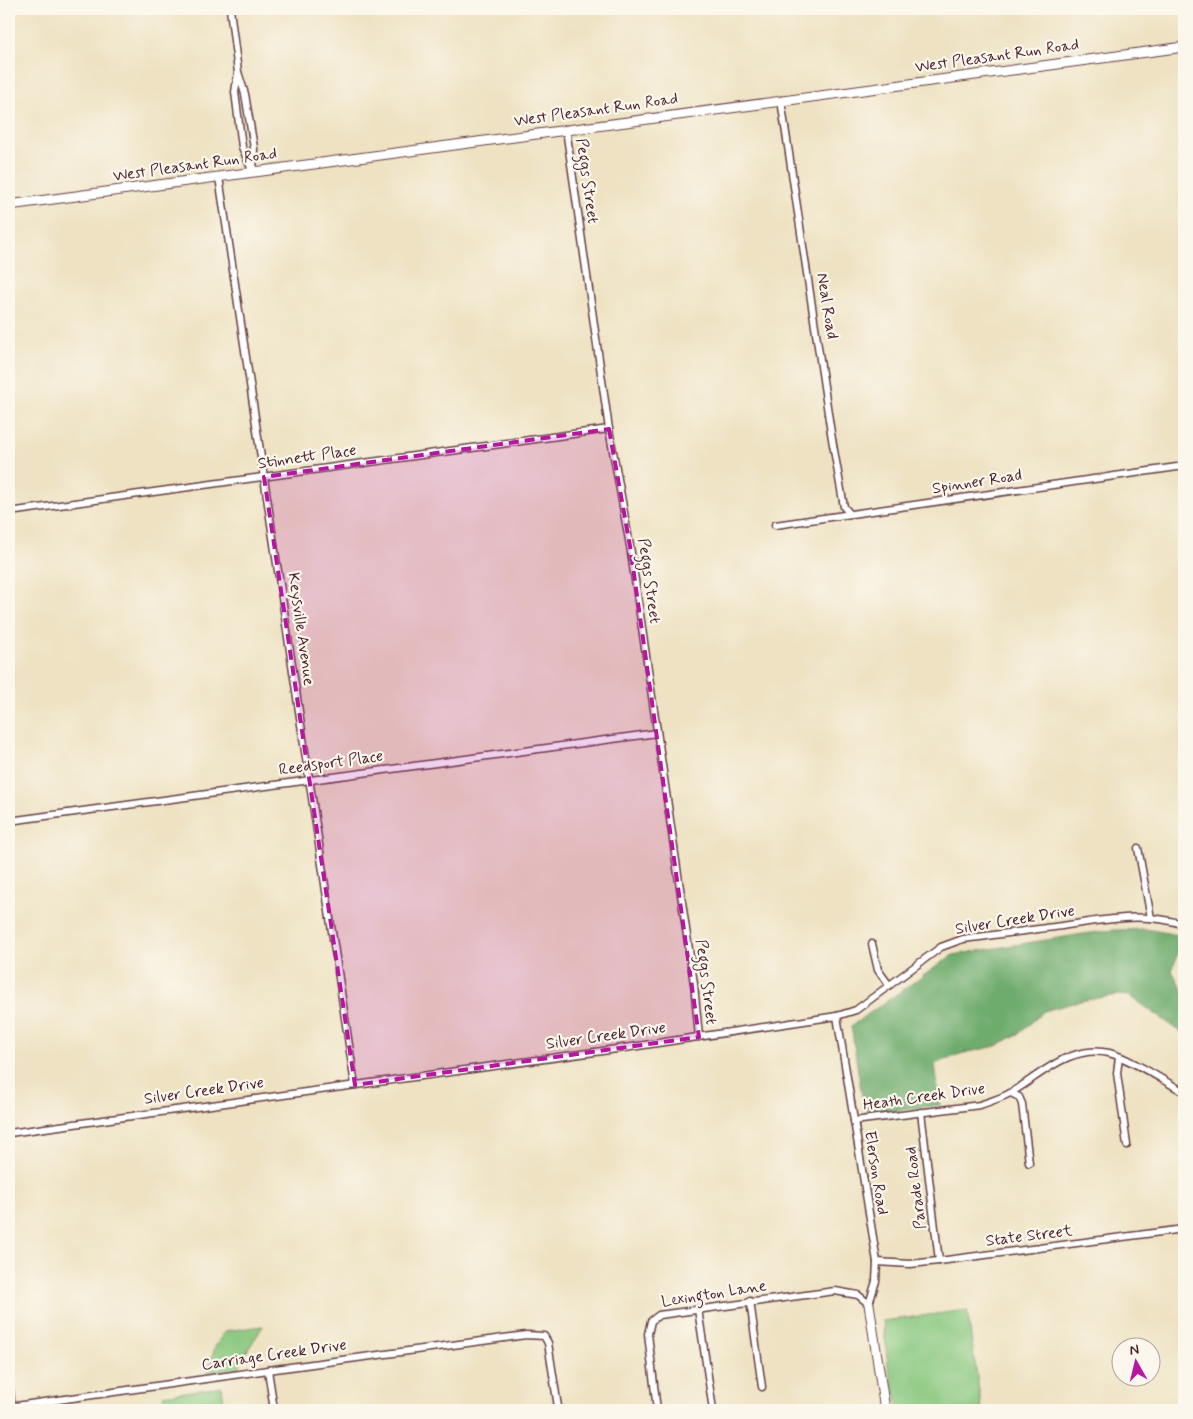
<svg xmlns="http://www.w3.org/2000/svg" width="1193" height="1419" viewBox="0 0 1193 1419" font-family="Mynerve,sans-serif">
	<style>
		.green { fill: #88c77e; stroke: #697354 }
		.forest { fill: #6eac6d; stroke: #5c664c }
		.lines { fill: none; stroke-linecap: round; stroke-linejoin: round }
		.minor-casing { stroke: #633c42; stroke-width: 9 }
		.tertiary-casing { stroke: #633c42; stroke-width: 11 }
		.secondary-casing { stroke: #633c42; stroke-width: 11 }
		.minor { stroke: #fff; stroke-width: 6 }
		.tertiary { stroke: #fff; stroke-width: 9 }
		.secondary { stroke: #fff; stroke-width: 9 }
		.marked { fill: #b5179e; fill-opacity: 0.2; stroke: #b5179e; stroke-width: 4; stroke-dasharray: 10 6; stroke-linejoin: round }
		.labels { text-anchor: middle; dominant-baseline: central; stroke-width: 4.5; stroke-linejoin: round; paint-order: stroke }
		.street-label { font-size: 16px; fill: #4a1f2b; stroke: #fbf7ec }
	</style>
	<rect width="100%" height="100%" fill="#fbf7ec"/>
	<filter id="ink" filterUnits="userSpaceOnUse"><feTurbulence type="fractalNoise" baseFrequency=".02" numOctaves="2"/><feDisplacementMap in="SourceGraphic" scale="10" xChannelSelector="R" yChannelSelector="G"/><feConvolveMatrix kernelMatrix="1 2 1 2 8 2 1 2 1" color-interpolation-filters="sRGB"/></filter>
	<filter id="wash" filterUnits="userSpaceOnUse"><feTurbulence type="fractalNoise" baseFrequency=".0096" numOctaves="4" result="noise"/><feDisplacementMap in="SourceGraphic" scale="20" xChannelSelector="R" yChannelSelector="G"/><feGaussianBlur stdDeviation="1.12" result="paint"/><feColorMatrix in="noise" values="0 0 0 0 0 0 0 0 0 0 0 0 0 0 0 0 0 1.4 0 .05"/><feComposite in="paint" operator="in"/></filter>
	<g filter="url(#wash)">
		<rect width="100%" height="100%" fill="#eee2c2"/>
		<g class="green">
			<polygon points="967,1310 982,1410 899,1410 888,1365 883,1321"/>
			<polygon points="263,1326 242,1359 239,1368 208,1372 215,1347 225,1331"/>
			<polygon points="222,1387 225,1410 166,1410 163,1395"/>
		</g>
		<polygon class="forest" points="1146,929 1184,936 1172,971 1184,992 1184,1034 1130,996 1118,995 1080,1001 1044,1011 1020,1033 996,1046 960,1054 935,1064 940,1105 870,1114 864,1109 851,1026 953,955 1083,934 1114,930"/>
	</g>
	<g filter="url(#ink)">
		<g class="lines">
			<defs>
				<g id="minor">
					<polyline points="230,9 238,72 245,94 254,148 253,172"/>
					<polyline points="238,73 235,92 242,147 252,170"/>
					<polyline points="781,100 831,433 844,507 850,514"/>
					<polyline points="566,129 609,429 630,546 694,984 699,1037"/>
					<polyline points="219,177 355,1085"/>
					<polyline points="9,512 609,429"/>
					<polyline points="775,525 1184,466"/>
					<polyline points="9,821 657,733"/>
					<polyline points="1138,848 1151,918"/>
					<polyline points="872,944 878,970 889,985"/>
					<polyline points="1119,1057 1117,1073 1127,1145"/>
					<polyline points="1011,1093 1019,1097 1022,1104 1029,1163"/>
					<polyline points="921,1112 939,1261"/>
					<path d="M854,1121L980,1105C991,1101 1002,1098 1012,1092C1042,1074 1071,1044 1109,1053C1130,1058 1164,1081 1184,1092"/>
					<path d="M9,1133L631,1047L837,1016L856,1010L941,947L963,939C996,935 1029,930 1062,926C1102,920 1145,911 1184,925"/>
					<polyline points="877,1262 910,1264 939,1261 1184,1229"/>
					<polyline points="750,1301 762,1387"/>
					<polyline points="698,1309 713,1410"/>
					<polyline points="268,1370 274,1410"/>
					<polyline points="9,1407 268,1370 526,1335 544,1336 548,1343 558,1407 557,1410"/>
					<polyline points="657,1410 648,1334 651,1321 659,1315 835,1291 858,1295 869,1304 876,1281 877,1262 837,1016"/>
				</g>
				<polyline id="tertiary" points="869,1304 885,1410"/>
				<g id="secondary">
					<polyline points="9,205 1184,47"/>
					<polyline points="9,1391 11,1410"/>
				</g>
			</defs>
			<use href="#minor" class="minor-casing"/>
			<use href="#tertiary" class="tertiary-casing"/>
			<use href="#secondary" class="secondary-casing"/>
			<use href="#minor" class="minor"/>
			<use href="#tertiary" class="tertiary"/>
			<use href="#secondary" class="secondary"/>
		</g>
	</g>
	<path class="marked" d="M609,429L630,546L699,1037L355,1085L264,477Z"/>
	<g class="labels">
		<g class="street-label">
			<text transform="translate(997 56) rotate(-8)">West Pleasant Run Road</text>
			<text transform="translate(596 110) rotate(-8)">West Pleasant Run Road</text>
			<text transform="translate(195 165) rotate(-8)">West Pleasant Run Road</text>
			<text transform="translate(587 181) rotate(82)">Peggs Street</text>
			<text transform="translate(827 306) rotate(81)">Neal Road</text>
			<text transform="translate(307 457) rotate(-8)">Stinnett Place</text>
			<text transform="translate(977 482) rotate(-9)">Spinner Road</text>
			<text transform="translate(649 581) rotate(82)">Peggs Street</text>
			<text transform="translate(301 629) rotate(82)">Keysville Avenue</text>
			<text transform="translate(331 763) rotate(-8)">Reedsport Place</text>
			<text transform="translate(1015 920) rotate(-9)">Silver Creek Drive</text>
			<text transform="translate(706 982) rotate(83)">Peggs Street</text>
			<text transform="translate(606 1036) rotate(-8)">Silver Creek Drive</text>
			<text transform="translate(204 1091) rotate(-8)">Silver Creek Drive</text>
			<text transform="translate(924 1097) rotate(-8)">Heath Creek Drive</text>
			<text transform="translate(876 1173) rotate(81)">Elerson Road</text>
			<text transform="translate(916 1188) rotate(-97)">Parade Road</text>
			<text transform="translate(1029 1236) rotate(-7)">State Street</text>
			<text transform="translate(714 1294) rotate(-9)">Lexington Lane</text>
			<text transform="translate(274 1355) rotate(-8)">Carriage Creek Drive</text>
		</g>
	</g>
	<rect width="1193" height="1419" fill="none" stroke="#fbf7ec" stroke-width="30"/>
	<g transform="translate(1136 1362) rotate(352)"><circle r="24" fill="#fbf7ec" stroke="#b4a19f"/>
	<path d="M0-4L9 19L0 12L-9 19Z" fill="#b5179e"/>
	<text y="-8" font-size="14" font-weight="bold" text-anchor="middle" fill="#4a1f2b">N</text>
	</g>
</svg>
